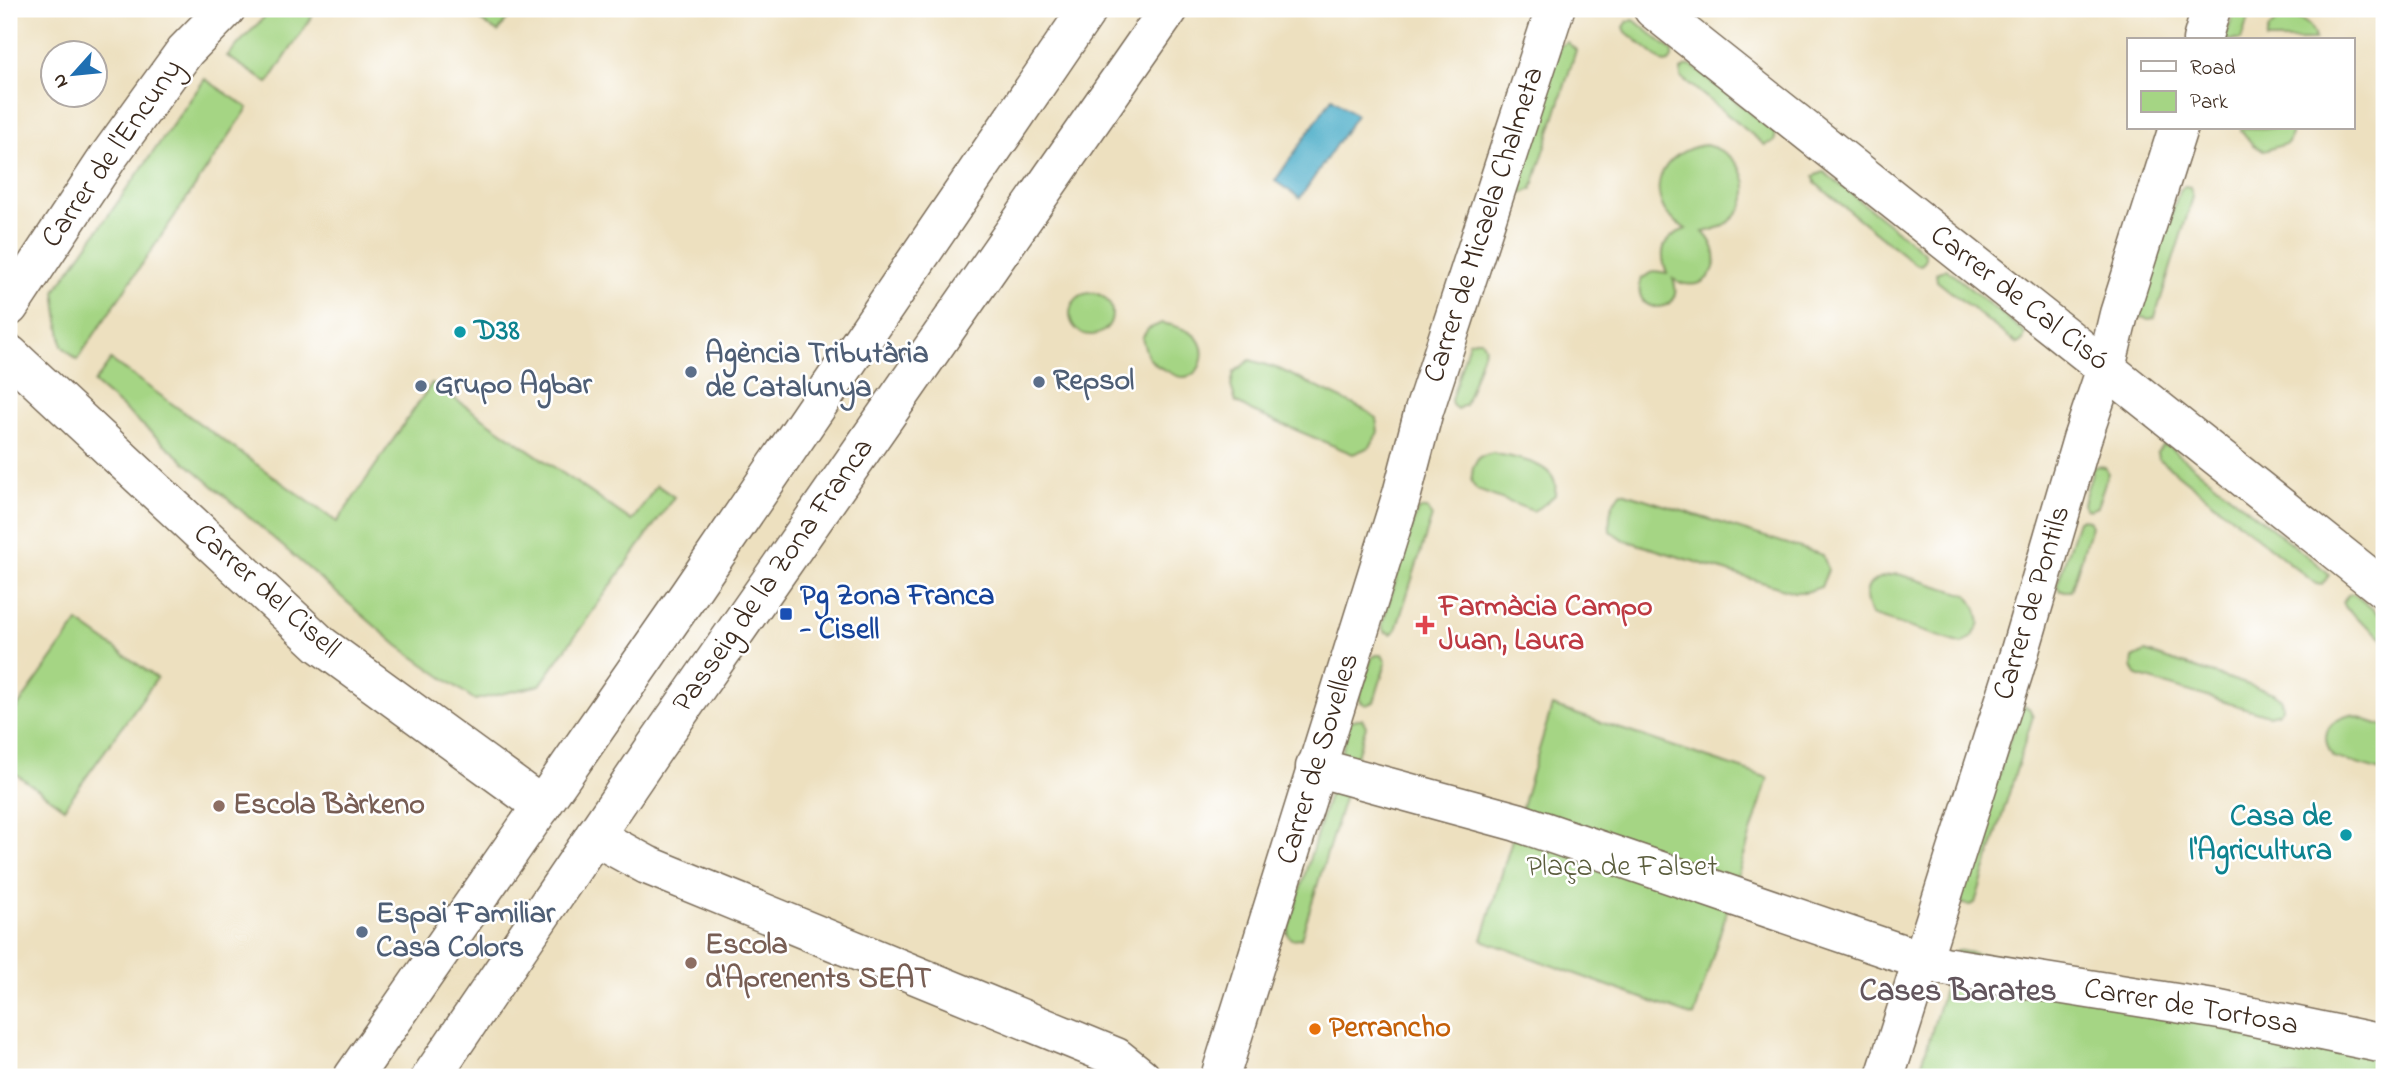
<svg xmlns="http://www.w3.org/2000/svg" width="2393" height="1086" viewBox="0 0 2393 1086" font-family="'Indie Flower',sans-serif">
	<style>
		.green { fill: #a5d584; stroke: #708051; stroke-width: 2 }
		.water { fill: #48acc7; stroke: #426b72; stroke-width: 2 }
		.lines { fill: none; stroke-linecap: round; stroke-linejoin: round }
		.minor-casing { stroke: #796a56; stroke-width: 41 }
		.major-casing { stroke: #796a56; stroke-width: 41 }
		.minor { stroke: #fff; stroke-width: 38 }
		.major { stroke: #fff; stroke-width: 38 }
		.culture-dot { fill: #0f9aa8; stroke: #fff; stroke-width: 2.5 }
		.service-dot { fill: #5c6f8a; stroke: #fff; stroke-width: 2.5 }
		.transit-dot { fill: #1a4fb4; stroke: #fff; stroke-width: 2.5 }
		.health-dot { fill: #e0444e; stroke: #fff; stroke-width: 2.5 }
		.education-dot { fill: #8d6e63; stroke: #fff; stroke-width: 2.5 }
		.food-dot { fill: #e8710a; stroke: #fff; stroke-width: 2.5 }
		.labels { text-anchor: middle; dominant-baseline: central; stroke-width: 5; stroke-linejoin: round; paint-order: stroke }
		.street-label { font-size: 30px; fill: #3b2a1e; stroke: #fff }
		.culture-label { font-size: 30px; font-weight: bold; fill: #0d838f; stroke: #fff; text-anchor: start }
		.service-label { font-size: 30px; font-weight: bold; fill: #4e5e75; stroke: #fff; text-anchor: start }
		.transit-label { font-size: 30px; font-weight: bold; fill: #164399; stroke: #fff; text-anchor: start }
		.health-label { font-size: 30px; font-weight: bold; fill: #be3a42; stroke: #fff; text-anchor: start }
		.education-label { font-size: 30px; font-weight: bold; fill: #785e54; stroke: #fff; text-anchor: start }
		.park-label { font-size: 30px; fill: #5b5d3d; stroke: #fff }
		.food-label { font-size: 30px; font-weight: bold; fill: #c56008; stroke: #fff; text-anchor: start }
		.neighbourhood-label { font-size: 32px; font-weight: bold; fill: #62555c; stroke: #fff }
	</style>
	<rect width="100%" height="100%" fill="#fff"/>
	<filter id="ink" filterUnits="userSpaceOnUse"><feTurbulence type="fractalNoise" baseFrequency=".0143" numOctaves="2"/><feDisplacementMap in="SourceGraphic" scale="14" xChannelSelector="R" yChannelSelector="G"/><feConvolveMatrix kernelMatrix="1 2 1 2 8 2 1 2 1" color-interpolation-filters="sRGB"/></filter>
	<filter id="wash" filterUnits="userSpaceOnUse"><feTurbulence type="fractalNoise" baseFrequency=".00686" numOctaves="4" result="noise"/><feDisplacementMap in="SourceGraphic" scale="28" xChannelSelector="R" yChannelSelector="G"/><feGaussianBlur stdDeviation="1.57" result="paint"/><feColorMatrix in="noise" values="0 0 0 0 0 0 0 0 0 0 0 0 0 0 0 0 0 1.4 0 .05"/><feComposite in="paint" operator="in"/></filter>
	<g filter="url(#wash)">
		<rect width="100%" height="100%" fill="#ede0bf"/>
		<g class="green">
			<polygon points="272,9 317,9 268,83 227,56"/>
			<polygon points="464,9 514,9 498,32"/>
			<polygon points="2235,9 2251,9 2241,40 2225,40"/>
			<path d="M2284,16C2300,18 2313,22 2315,40H2266L2269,28Z"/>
			<polygon points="1634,20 1672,51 1672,58 1669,62 1664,63 1626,32 1624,27 1628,21"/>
			<polygon points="1567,42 1576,50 1532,189 1523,193 1518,189 1517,184 1560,46"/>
			<polygon points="1686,66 1692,66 1775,133 1775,141 1765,145 1681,77 1681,70"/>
			<polygon points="205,79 248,108 77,360 62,346 55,291"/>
			<polygon points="2241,128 2293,128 2288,143 2264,151 2253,145 2241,130"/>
			<path d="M1706,145C1761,159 1759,224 1703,232C1732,261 1705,299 1673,279C1688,316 1627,317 1642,278L1655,271L1667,273C1658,251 1663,237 1686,229C1679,224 1670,219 1665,211C1646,177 1673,148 1706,145Z"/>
			<polygon points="1824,172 1925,253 1925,261 1921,265 1915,264 1815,183 1814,176"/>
			<polygon points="2184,186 2190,187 2193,197 2155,317 2150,319 2140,317 2141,309 2179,191"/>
			<polygon points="1946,269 2025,333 2023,341 2017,344 1937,281 1936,273"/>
			<circle cx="1091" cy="314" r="21"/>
			<path d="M1162,323C1173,325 1190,330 1197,338C1207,350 1203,371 1189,376C1181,379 1174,375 1167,371C1149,363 1147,357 1142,338L1148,329Z"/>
			<polygon points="1475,340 1481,340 1485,347 1465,405 1457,409 1452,405 1451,400 1469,342"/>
			<polygon points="111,360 337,522 432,383 632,521 657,485 674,497 540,685 475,700 398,646 94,383"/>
			<polygon points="1250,360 1279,369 1367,411 1376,418 1378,432 1370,447 1353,454 1253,412 1236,402 1231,386 1234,372"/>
			<polygon points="2163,445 2169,447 2326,571 2329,575 2322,585 2316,584 2158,458 2157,453"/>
			<path d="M1493,453C1511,458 1549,461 1555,483C1556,486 1555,491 1555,495L1545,504L1533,511L1477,490L1471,482L1473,468L1479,457Z"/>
			<polygon points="2097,466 2105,467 2108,473 2097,507 2090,510 2085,508 2083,503 2093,469"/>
			<path d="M1622,492L1823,555L1828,570L1821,587L1806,592H1794L1624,540L1610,531C1609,514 1610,504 1622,492Z"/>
			<polygon points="1421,509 1427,509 1432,516 1396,630 1391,634 1384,631 1382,625 1417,511"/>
			<polygon points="2082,519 2088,520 2091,526 2071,591 2060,591 2057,585 2078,521"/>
			<path d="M1898,574L1968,595L1977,610L1980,623L1973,636L1962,644L1871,615C1859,587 1870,577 1898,574Z"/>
			<polygon points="2349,594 2354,594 2384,618 2384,639 2345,608 2342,602"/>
			<polygon points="78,622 157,678 64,808 9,769 9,719"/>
			<polygon points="2145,652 2274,693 2281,699 2282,708 2277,713 2268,715 2137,676 2132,667 2133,658"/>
			<polygon points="1377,655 1382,655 1386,662 1374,702 1366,705 1361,702 1359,697 1372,657"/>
			<polygon points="1552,706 1768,778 1694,1017 1482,940"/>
			<polygon points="2024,706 2029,708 2033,716 1975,903 1970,905 1963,904 1960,897 2019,710"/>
			<path d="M2351,715L2384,726V772L2333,757C2319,735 2327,721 2351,715Z"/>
			<polygon points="1357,719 1362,719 1366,726 1354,765 1339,760 1351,721"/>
			<polygon points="1331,788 1346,792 1301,938 1291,939 1287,933"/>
			<polygon points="1956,950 2384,1034 2384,1077 1918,1077"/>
		</g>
		<polygon class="water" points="1332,98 1356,115 1300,198 1275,181"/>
	</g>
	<g filter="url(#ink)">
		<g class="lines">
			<defs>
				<g id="minor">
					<polyline points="1653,9 2384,589"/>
					<polyline points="2202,40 2211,9"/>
					<polyline points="9,307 109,156 185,51 226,9"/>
					<polyline points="9,354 321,645 542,806"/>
					<polyline points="1315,767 1517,822 1897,952 1944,966 2220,1010 2384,1044"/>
					<polyline points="594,836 647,865 1116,1057 1141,1077"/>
					<polyline points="1220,1077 1402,494 1423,414 1555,9"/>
					<polyline points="1885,1077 2014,671 2082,439 2106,368 2119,314 2178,128"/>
				</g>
				<g id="major">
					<polyline points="353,1077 689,594 1088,9"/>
					<polyline points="431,1077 655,747 1169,9"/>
				</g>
			</defs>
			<use href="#minor" class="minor-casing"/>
			<use href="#major" class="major-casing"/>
			<use href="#minor" class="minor"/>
			<use href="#major" class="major"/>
		</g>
	</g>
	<g class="culture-dot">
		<circle cx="460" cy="332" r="7"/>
		<circle cx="2346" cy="835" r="7"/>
	</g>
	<g class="service-dot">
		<circle cx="691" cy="372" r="7"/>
		<circle cx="1039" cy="382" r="7"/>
		<circle cx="421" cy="386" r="7"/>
		<circle cx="362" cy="932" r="7"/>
	</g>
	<rect class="transit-dot" x="779" y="607" width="14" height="14" rx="3.5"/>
	<path class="health-dot" d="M1421.5 614.5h7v7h7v7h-7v7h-7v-7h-7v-7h7z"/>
	<g class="education-dot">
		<circle cx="219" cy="806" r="7"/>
		<circle cx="691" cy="963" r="7"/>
	</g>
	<circle class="food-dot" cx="1315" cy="1029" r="7"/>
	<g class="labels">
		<g class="street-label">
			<text transform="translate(113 154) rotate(-55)">Carrer de l'Encuny</text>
			<text transform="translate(1485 225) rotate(-72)">Carrer de Micaela Chalmeta</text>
			<text transform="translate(2019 299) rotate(38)">Carrer de Cal Cisó</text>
			<text transform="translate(774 576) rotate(-55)">Passeig de la Zona Franca</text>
			<text transform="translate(266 592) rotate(42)">Carrer del Cisell</text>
			<text transform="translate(2033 603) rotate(-73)">Carrer de Pontils</text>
			<text transform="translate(1319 759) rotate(-73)">Carrer de Sovelles</text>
			<text transform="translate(2191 1008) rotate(10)">Carrer de Tortosa</text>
		</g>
		<g class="culture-label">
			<text x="474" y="332">D38</text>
			<text x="2332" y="818" text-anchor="end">Casa de<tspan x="2332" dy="34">l'Agricultura</tspan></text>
		</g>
		<g class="service-label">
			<text x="705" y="355">Agència Tributària<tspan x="705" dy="34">de Catalunya</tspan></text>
			<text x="1053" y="382">Repsol</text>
			<text x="435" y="386">Grupo Agbar</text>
			<text x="376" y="915">Espai Familiar<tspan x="376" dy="34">Casa Colors</tspan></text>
		</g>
		<g class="transit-label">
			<text x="800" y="597">Pg Zona Franca<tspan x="800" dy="34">- Cisell</tspan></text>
		</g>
		<g class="health-label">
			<text x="1439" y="608">Farmàcia Campo<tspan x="1439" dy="34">Juan, Laura</tspan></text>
		</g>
		<g class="education-label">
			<text x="233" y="806">Escola Bàrkeno</text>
			<text x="705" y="946">Escola<tspan x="705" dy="34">d'Aprenents SEAT</tspan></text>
		</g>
		<g class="park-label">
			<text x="1622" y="868">Plaça de Falset</text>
		</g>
		<g class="food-label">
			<text x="1329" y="1029">Perrancho</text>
		</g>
		<g class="neighbourhood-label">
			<text x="1958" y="992">Cases Barates</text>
		</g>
	</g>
	<rect width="2393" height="1086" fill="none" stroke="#fff" stroke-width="35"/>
	<rect x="2127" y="38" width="228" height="91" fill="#ffffff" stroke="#b1aaa5" stroke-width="2"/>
	<rect x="2141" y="61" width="35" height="10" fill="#ffffff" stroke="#b1aaa5" stroke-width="2"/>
	<text x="2190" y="74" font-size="21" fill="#3b2a1e">Road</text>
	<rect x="2141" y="91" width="35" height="21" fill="#a5d584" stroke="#b1aaa5" stroke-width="2"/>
	<text x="2190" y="108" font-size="21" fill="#3b2a1e">Park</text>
	<g transform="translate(74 74) rotate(243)"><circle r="33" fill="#ffffff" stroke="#b1aaa5" stroke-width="2"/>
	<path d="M0-5L12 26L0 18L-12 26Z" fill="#1f6fb2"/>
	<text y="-10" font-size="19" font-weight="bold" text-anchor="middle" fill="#3b2a1e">N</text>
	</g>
</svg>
